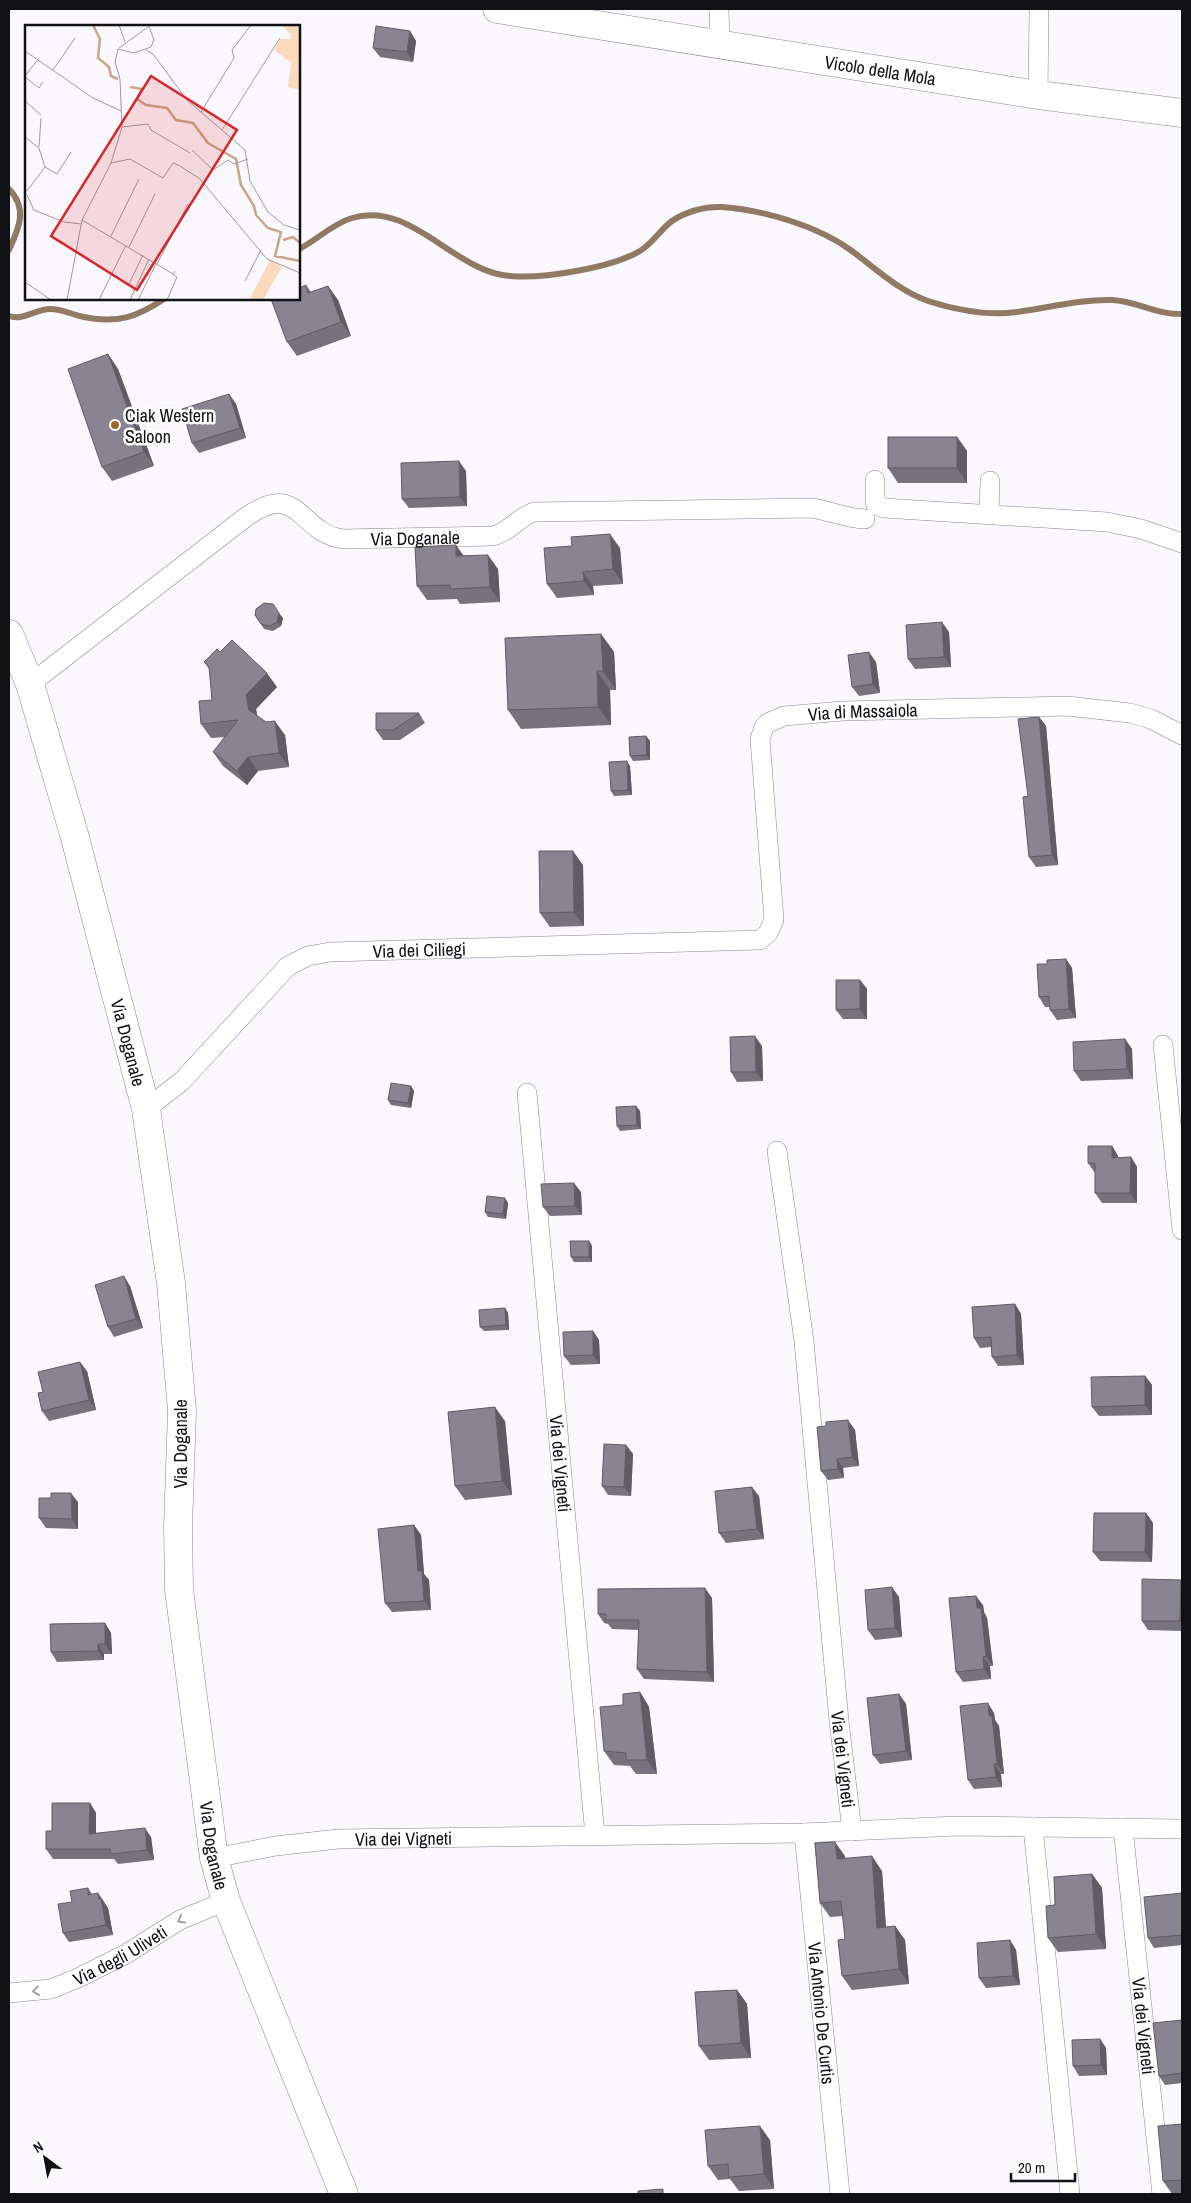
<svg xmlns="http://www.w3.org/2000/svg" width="1191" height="2203" viewBox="0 0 1191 2203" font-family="'Archivo Narrow',sans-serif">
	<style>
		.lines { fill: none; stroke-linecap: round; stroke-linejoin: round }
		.stream { stroke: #917a64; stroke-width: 6 }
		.street-casing { stroke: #898493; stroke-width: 20 }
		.secondary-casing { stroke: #898493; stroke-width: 29 }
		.street { stroke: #fff; stroke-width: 19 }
		.secondary { stroke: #fff; stroke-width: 28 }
		.wall { fill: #76727e }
		.shaded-wall { fill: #605c66 }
		.building { fill: #898492; stroke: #605c66 }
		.oneway { stroke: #a09fa1 }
		.poi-dot { fill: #a16926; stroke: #fff; stroke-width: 2 }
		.labels { text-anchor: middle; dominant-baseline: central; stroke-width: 5; stroke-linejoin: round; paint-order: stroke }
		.street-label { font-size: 18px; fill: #111015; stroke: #fff }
		.poi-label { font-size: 18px; fill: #111015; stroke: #fff; text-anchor: start }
		.inset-river { fill: none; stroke: #c8a786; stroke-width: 2.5 }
		.inset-road { fill: none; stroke: #9d9ba1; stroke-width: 1 }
		.view { fill: #d62828; fill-opacity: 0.15; stroke: #d62828; stroke-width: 2.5 }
		.inset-edge { fill: none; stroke: #111015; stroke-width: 2.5 }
	</style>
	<rect width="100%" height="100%" fill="#faf7fe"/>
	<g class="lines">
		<g class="stream">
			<path d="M9,189C28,209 19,228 9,250"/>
			<path d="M299,249C317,240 332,224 352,218C411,200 454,272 510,276C543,279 611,268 640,251C653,243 660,230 672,221C685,212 705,206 722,207C764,210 818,226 852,251C876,269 899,291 928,301C956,310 988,316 1017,312C1049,308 1080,299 1112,300C1137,301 1157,315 1182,314"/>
			<path d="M9,316C23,321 36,309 50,309C63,309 72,315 84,317C117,324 137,317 164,299"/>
		</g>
		<defs>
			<g id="street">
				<polyline points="719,9 720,46"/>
				<polyline points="1038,95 1039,9"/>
				<polyline points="875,480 875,501 876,505 884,508 1107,522 1141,529 1182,543"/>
				<polyline points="989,514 990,481"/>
				<path id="s1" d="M30,684L246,517C300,479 298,533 343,539L493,536C510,532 518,517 534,512L812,508C831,511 845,518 865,519"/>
				<polyline points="1163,1045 1182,1230"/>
				<path id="s2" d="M527,1093L595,1836"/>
				<path id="s3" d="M146,1109L182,1081L288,966L308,956L330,952L760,940L768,933L774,920L760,739L764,727L768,723L784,716L843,711L1067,706L1130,713L1151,719L1182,735"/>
				<path id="s4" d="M777,1151L804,1341L839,1721L852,1831"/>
				<polyline points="1033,1827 1070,2194"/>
				<path id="s5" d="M1123,1828L1162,2194"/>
				<path id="s6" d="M804,1833L840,2194"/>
				<path id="s7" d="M214,1858L276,1846L338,1839L804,1833L957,1826L1182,1829"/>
				<path id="s8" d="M9,1993L51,1989L78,1978L126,1954L180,1920L226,1901"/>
			</g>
			<g id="secondary">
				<path id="s9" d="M497,9L1038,95L1182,113"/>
				<path id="s10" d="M9,634L30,684L74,834L146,1109L171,1283L182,1411L178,1527L179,1590L214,1858L226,1901L344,2194"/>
			</g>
		</defs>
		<use href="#street" class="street-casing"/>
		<use href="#secondary" class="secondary-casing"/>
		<use href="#street" class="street"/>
		<use href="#secondary" class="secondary"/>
	</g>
	<g class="wall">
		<polygon points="410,31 416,41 413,62 380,57 373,48"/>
		<polygon points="306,285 311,292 328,286 338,300 351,336 297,356 287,342"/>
		<polygon points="108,354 118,369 154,466 112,481 102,467"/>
		<polygon points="229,394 236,404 246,438 199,453 192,443"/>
		<polygon points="957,437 967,451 967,483 898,483 888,468"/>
		<polygon points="466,471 467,506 409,508 402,499"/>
		<polygon points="620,548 623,584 593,586 594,595 557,598 547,584"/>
		<polygon points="463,556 498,569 500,602 460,604 457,599 427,600 417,586"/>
		<polygon points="255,615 283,618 281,626 273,631 264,629"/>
		<polygon points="949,632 951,667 915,669 908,659"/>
		<polygon points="601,634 614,652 616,690 610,690 611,725 521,729 508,710"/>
		<polygon points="220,652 277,687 256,709 257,716 285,735 289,767 258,771 247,785 223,766 213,752 225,737 211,738 201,724 212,700 210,670 204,662"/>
		<polygon points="876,662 880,693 859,696 852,687"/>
		<polygon points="419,713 425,723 400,740 383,740 376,730"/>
		<polygon points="1039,717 1046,726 1058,865 1036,867 1029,857 1028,796"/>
		<polygon points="646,736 650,741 650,760 633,761 630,756"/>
		<polygon points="630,766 632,795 614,796 611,791"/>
		<polygon points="583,865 584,926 550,927 540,913"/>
		<polygon points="1066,959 1072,968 1076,1018 1057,1020 1050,1010 1050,1007 1045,1007 1039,997 1047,964"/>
		<polygon points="860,980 867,989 867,1019 843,1019 836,1010"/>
		<polygon points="1125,1039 1132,1049 1133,1079 1081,1081 1074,1071"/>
		<polygon points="762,1046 763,1081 737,1082 731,1072"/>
		<polygon points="414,1091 411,1108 391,1105 388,1100"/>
		<polygon points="636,1106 640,1111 641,1129 620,1131 617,1126"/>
		<polygon points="1112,1146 1118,1156 1118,1158 1131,1157 1137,1167 1137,1203 1102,1203 1095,1193 1095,1173 1088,1163"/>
		<polygon points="581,1192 582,1215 550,1216 543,1207"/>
		<polygon points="508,1203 506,1219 488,1217 485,1212"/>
		<polygon points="589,1241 592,1246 592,1262 574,1262 571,1257"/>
		<polygon points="130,1286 143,1328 114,1337 108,1327"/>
		<polygon points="1015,1304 1021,1314 1024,1365 998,1366 992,1357 991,1347 980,1348 974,1338"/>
		<polygon points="505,1308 508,1313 509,1330 484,1331 480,1327"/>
		<polygon points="593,1331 599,1340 600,1364 571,1365 564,1356"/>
		<polygon points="87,1371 96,1410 49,1421 42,1411 43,1392"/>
		<polygon points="1145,1376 1152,1385 1152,1415 1099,1416 1092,1407"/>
		<polygon points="505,1421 512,1495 465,1500 455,1486"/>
		<polygon points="855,1430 859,1466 843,1468 844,1478 828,1480 821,1471"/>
		<polygon points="626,1445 633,1454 631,1496 608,1495 602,1486"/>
		<polygon points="759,1496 764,1539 726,1543 719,1533"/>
		<polygon points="78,1502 78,1529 46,1528 39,1518"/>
		<polygon points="1146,1513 1153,1523 1152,1562 1100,1561 1093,1552"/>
		<polygon points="414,1525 421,1535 424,1574 429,1580 431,1610 392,1612 385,1603"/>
		<polygon points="1181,1580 1182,1582 1182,1631 1148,1630 1142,1621"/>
		<polygon points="899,1597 902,1637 875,1640 868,1630"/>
		<polygon points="712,1598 714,1682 644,1679 637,1669 639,1630 612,1629 608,1624 604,1623 598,1614"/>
		<polygon points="983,1605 984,1612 987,1618 993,1666 990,1666 991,1679 963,1682 956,1672"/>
		<polygon points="105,1623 111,1633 112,1654 104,1654 104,1660 57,1662 51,1652"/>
		<polygon points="640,1692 649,1707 657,1774 636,1774 630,1766 614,1765 604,1751 623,1705"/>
		<polygon points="899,1694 906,1704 912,1760 880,1764 873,1755"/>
		<polygon points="994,1713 995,1720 999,1726 1004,1774 1001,1774 1002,1787 974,1789 968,1780"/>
		<polygon points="90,1803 96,1813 96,1833 151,1837 154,1860 118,1864 114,1859 53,1859 46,1849 52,1831"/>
		<polygon points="845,1856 845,1859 882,1871 886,1927 895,1926 905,1940 909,1984 852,1990 842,1976 845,1939 843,1916 830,1917 820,1903"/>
		<polygon points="1092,1874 1102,1888 1106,1949 1058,1952 1048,1938 1055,1905"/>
		<polygon points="88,1888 92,1894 98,1893 108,1908 113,1935 69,1942 63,1933 72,1902"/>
		<polygon points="1182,1893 1182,1945 1154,1948 1148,1938"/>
		<polygon points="1010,1940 1016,1950 1020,1985 986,1988 979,1978"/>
		<polygon points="737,1990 747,2004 751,2058 709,2060 699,2046"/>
		<polygon points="1182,2020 1182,2083 1165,2085 1159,2076"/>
		<polygon points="1100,2039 1106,2048 1107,2075 1079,2076 1073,2066"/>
		<polygon points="1182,2124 1182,2194 1172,2194 1163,2181"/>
		<polygon points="770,2140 774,2189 739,2191 730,2179 718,2180 708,2166"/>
	</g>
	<g class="shaded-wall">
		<polygon points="410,31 416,41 413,62 407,52"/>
		<polygon points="328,286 338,300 351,336 341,322"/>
		<polygon points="108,354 118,369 154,466 144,452"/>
		<polygon points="229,394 236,404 246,438 240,428"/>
		<polygon points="957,437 967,451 967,483 957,468"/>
		<polygon points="459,461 466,471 467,506 460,497"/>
		<polygon points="610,534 620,548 623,584 613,569"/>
		<polygon points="456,545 466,559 456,556"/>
		<polygon points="488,555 498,569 500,602 490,587"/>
		<polygon points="583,572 593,586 594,595 584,581"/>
		<polygon points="279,613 283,618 281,626 277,622"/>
		<polygon points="942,622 949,632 951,667 944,657"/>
		<polygon points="601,634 614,652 616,690 603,671"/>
		<polygon points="869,652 876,662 880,693 873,684"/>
		<polygon points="597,671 610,690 611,725 598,707"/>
		<polygon points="267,673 277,687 256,709 259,725 249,710 246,695"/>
		<polygon points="1039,717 1046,726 1058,865 1052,855"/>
		<polygon points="275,721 285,735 289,767 279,753"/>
		<polygon points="646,736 650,741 650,760 647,755"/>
		<polygon points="248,757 258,771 247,785 237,771"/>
		<polygon points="627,761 630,766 632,795 628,790"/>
		<polygon points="573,851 583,865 584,926 574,912"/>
		<polygon points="1066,959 1072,968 1076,1018 1069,1009"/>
		<polygon points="860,980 867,989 867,1019 860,1009"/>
		<polygon points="755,1036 762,1046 763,1081 756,1072"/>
		<polygon points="1125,1039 1132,1049 1133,1079 1127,1069"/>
		<polygon points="411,1086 414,1091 411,1108 408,1103"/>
		<polygon points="636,1106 640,1111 641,1129 637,1125"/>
		<polygon points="1112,1146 1118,1156 1118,1167 1112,1158"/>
		<polygon points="1131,1157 1137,1167 1137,1203 1130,1193"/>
		<polygon points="574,1183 581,1192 582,1215 575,1206"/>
		<polygon points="505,1198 508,1203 506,1219 503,1214"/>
		<polygon points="589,1241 592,1246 592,1262 589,1257"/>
		<polygon points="124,1276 130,1286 143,1328 136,1319"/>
		<polygon points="1015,1304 1021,1314 1024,1365 1017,1355"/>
		<polygon points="505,1308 508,1313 509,1330 506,1325"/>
		<polygon points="593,1331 599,1340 600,1364 593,1355"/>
		<polygon points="80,1362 87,1371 96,1410 89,1400"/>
		<polygon points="1145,1376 1152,1385 1152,1415 1145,1405"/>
		<polygon points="495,1407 505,1421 512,1495 502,1481"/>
		<polygon points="848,1420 855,1430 859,1466 852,1457"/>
		<polygon points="626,1445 633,1454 631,1496 624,1487"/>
		<polygon points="837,1459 843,1468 844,1478 838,1469"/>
		<polygon points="752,1487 759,1496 764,1539 757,1529"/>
		<polygon points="71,1493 78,1502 78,1529 72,1519"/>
		<polygon points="1146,1513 1153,1523 1152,1562 1145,1552"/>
		<polygon points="414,1525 421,1535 424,1574 429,1580 431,1610 424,1601 418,1571"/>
		<polygon points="1181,1580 1182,1582 1182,1624 1180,1621"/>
		<polygon points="892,1587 899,1597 902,1637 895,1628"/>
		<polygon points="705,1588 712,1598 714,1682 707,1672"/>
		<polygon points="976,1596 983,1605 984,1612 987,1618 993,1666 986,1656 977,1608"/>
		<polygon points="105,1623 111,1633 112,1654 105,1644"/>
		<polygon points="98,1644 104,1654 104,1660 98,1651"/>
		<polygon points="983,1657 990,1666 991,1679 984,1669"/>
		<polygon points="640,1692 649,1707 657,1774 647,1760"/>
		<polygon points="899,1694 906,1704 912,1760 906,1751"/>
		<polygon points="988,1703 994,1713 995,1720 999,1726 1004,1774 997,1764 989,1716"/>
		<polygon points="994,1764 1001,1774 1002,1787 996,1777"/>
		<polygon points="90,1803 96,1813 96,1844 89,1834"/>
		<polygon points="145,1828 151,1837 154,1860 147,1850"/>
		<polygon points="835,1842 845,1856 847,1873 837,1859"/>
		<polygon points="872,1856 882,1871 887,1942 877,1928"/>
		<polygon points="1092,1874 1102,1888 1106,1949 1096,1934"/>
		<polygon points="98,1893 108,1908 113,1935 106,1925"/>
		<polygon points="895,1926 905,1940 909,1984 899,1969"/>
		<polygon points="1010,1940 1016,1950 1020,1985 1013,1976"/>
		<polygon points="737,1990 747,2004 751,2058 741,2043"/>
		<polygon points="1100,2039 1106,2048 1107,2075 1101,2065"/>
		<polygon points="760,2126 770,2140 774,2189 764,2174"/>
	</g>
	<g class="building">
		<polygon points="376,26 410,31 407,52 373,48"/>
		<polygon points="306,285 308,293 328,286 341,322 287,342 271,299 299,299 299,288"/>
		<polygon points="108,354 144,452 102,467 68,369"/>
		<polygon points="229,394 240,428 192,443 182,409"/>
		<rect x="888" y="437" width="69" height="31"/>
		<polygon points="459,461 460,497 402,499 401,463"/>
		<polygon points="610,534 613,569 583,572 584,581 547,584 544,548 572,546 571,537"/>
		<polygon points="456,545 456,556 488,555 490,587 450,589 450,585 417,586 415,547"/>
		<polygon points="264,603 273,604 279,613 277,622 270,626 261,624 255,615 256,609"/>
		<polygon points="942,622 944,657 908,659 906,625"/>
		<polygon points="601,634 603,671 597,671 598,707 508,710 505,638"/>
		<polygon points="232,640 267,673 246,695 249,710 266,722 275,721 279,753 248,757 237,771 213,752 238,720 201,724 199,701 212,700 209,667 204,662 217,649 220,652"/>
		<polygon points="869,652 873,684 852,687 848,655"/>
		<polygon points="376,713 419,713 393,730 376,730"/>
		<polygon points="1039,717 1052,855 1029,857 1023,797 1028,796 1018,719"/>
		<polygon points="646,736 647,755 630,756 629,737"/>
		<polygon points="627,761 628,790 611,791 609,762"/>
		<polygon points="539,851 573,851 574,912 540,913"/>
		<polygon points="1066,959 1069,1009 1050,1010 1049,996 1039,997 1037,964 1047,964 1047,960"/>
		<polygon points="836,980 860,980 860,1009 836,1010"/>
		<polygon points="755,1036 756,1072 731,1072 730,1037"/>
		<polygon points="1125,1039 1127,1069 1074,1071 1073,1042"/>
		<polygon points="391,1083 411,1086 408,1103 388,1100"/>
		<polygon points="636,1106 637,1125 617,1126 616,1107"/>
		<polygon points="1088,1146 1112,1146 1112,1158 1131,1157 1130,1193 1095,1193 1095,1163 1088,1163"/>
		<polygon points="574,1183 575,1206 543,1207 541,1184"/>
		<polygon points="487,1196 505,1198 503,1214 485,1212"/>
		<polygon points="570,1241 589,1241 589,1257 571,1257"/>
		<polygon points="124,1276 136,1319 108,1327 95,1285"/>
		<polygon points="1015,1304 1017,1355 992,1357 991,1337 974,1338 972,1307"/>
		<polygon points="505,1308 506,1325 480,1327 479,1310"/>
		<polygon points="593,1331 593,1355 564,1356 563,1332"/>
		<polygon points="80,1362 89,1400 42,1411 38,1393 43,1392 38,1372"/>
		<polygon points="1145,1376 1145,1405 1092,1407 1091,1377"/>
		<polygon points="495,1407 502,1481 455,1486 448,1412"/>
		<polygon points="848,1420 852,1457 837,1459 838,1469 821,1471 817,1427 826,1426 826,1422"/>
		<polygon points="604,1444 626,1445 624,1487 602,1486"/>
		<polygon points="752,1487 757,1529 719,1533 715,1491"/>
		<polygon points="51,1493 71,1493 72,1519 39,1518 39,1498 51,1498"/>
		<polygon points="1094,1513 1146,1513 1145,1552 1093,1552"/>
		<polygon points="414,1525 418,1571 422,1571 424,1601 385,1603 378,1529"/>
		<polygon points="1142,1579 1181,1580 1180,1621 1142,1621"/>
		<polygon points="892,1587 895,1628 868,1630 865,1590"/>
		<polygon points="705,1588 707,1672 637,1669 639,1620 606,1620 606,1614 598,1614 598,1589"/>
		<polygon points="976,1596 977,1608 981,1608 986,1656 983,1657 984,1669 956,1672 949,1598"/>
		<polygon points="105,1623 105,1644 98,1644 98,1651 51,1652 50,1624"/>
		<polygon points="640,1692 647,1760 626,1760 626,1753 604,1751 600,1707 623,1705 623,1694"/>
		<polygon points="899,1694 906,1751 873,1755 867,1698"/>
		<polygon points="988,1703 989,1716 992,1716 997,1764 994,1764 996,1777 968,1780 960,1706"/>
		<polygon points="52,1803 90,1803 89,1834 145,1828 147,1850 111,1854 110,1849 46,1849 46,1831 52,1831"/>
		<polygon points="835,1842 837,1859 872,1856 877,1928 895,1926 899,1969 842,1976 838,1940 845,1939 841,1901 820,1903 815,1843"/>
		<polygon points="1092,1874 1096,1934 1048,1938 1046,1906 1055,1905 1054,1877"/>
		<polygon points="88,1888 88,1895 98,1893 99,1899 101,1898 106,1925 63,1933 58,1904 72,1902 70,1891"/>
		<polygon points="1182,1893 1182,1935 1148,1938 1144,1897"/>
		<polygon points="1010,1940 1013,1976 979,1978 977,1943"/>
		<polygon points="737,1990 741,2043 699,2046 695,1992"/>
		<polygon points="1182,2020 1182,2073 1159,2076 1153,2023"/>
		<polygon points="1100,2039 1101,2065 1073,2066 1072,2040"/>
		<polygon points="1182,2124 1182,2180 1163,2181 1158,2126"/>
		<polygon points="760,2126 764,2174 729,2177 728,2164 708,2166 705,2130"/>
		<polygon points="663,2189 663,2194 638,2194 638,2191"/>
	</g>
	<defs><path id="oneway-chevron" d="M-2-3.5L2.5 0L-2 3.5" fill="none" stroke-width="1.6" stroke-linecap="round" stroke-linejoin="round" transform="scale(1.25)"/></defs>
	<g class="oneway">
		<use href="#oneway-chevron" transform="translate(181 1920) rotate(151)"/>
		<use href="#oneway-chevron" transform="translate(36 1991) rotate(173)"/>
	</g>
	<circle class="poi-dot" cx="115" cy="425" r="5"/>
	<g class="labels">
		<g class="street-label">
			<text stroke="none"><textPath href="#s9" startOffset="388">Vicolo della Mola</textPath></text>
			<text stroke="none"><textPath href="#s1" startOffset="456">Via Doganale</textPath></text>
			<text stroke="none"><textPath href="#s3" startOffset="998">Via di Massaiola</textPath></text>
			<text stroke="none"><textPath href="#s3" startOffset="336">Via dei Ciliegi</textPath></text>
			<text stroke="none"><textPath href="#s10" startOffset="426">Via Doganale</textPath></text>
			<text transform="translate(180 1444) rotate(-90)">Via Doganale</text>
			<text stroke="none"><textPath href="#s2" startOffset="372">Via dei Vigneti</textPath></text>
			<text stroke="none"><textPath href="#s4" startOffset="612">Via dei Vigneti</textPath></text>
			<text stroke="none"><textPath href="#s7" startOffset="191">Via dei Vigneti</textPath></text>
			<text stroke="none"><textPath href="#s10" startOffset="1236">Via Doganale</textPath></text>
			<text stroke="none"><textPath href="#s8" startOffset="119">Via degli Uliveti</textPath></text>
			<text stroke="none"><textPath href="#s6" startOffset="181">Via Antonio De Curtis</textPath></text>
			<text stroke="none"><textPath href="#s5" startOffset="199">Via dei Vigneti</textPath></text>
		</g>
		<g class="poi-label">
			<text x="125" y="415">Ciak Western<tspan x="125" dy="21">Saloon</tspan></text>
		</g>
	</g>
	<g transform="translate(25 25)">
		<rect width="275" height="275" fill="#faf7fe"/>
		<path d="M257,0H275V65L263,62L266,38L250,25L255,14H265L266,10ZM245,235L257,242L238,275H224Z" fill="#f9dabc"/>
		<path class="inset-river" d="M68,0L75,14L73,33L84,42L86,51L93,54M105,62L117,64L112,74L121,80L142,83L151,95L168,98L183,118L211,134L216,160L229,181L231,190L243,203L256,207L250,231L275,236M258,215L268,212L275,218"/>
		<path class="inset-road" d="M94,0L100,17M94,23L123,2M93,24L109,28L126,22L129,15L124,1M121,25L128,29L162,75L220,125L225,156L243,187L259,200L275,205M0,26L68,73L96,86M28,45L50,13M0,51L14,33M0,52L14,63L18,57M0,76L16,90M176,87L209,33L207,25L226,0M97,102L123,99L126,105L165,128M197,105L255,13M0,112L14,123L20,142L2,166M14,122L16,93M167,125L188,145L203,135L209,139L223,134M86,138L105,134L138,153L148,138L155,141L175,154L242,234L275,248M20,142L32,149L46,127M2,170L9,185L39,197L56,199M57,195L148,249M86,211L114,154M104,222L130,169M132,239L163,179M220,256L236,225M0,257L26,275M103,261L118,230M42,275L57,195L86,138L97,102L95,54L90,37L93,24M74,275L101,220M105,275L124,234M113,275L131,239M142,275L152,252L148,250L150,246"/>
		<path class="view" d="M126,51L212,105L112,265L26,211Z"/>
		<rect width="275" height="275" class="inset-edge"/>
	</g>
	<rect width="1191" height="2203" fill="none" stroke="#111015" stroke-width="20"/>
	<g transform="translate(45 2158) rotate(328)" stroke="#ffffff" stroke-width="4" paint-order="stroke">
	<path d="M0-4L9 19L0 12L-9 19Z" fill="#111015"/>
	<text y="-8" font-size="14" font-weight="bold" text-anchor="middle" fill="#111015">N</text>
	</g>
	<path d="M1011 2173v8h64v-8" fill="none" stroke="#111015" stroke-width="2.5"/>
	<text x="1018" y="2173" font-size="15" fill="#111015" stroke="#ffffff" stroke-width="4" paint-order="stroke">20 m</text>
</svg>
